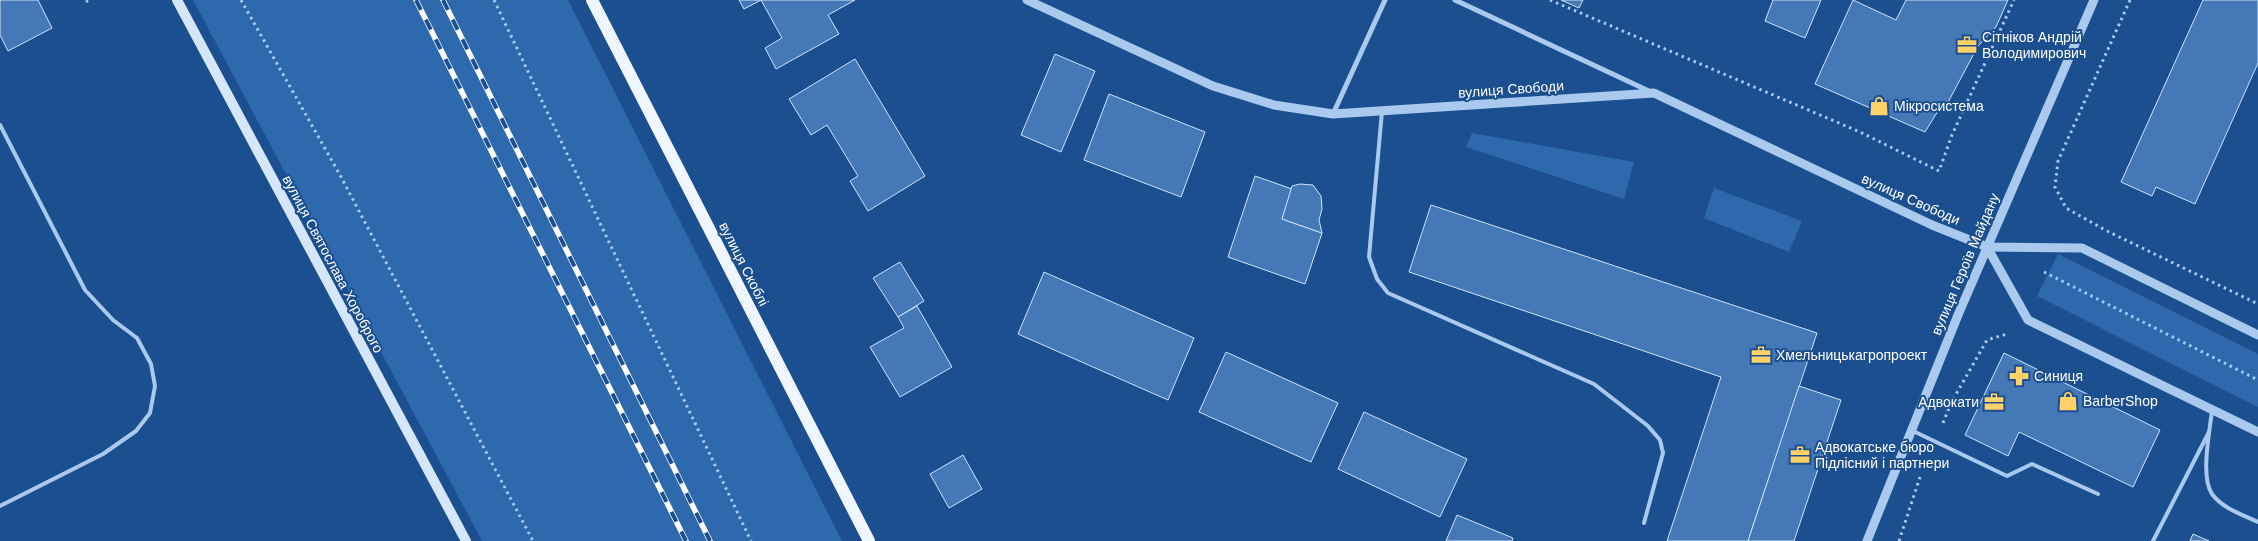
<svg xmlns="http://www.w3.org/2000/svg" width="2258" height="541" viewBox="0 0 2258 541" font-family="Helvetica,sans-serif">
	<style>
		.green { fill: #2e69ad }
		.building { fill: #4478b7; stroke: #cfe3fa }
		.lines { fill: none; stroke-linecap: round; stroke-linejoin: round }
		.path { stroke: #a9c9ee; stroke-width: 3; stroke-dasharray: 2.5 4; stroke-linecap: butt }
		.service { stroke: #a9c9ee; stroke-width: 4 }
		.minor { stroke: #a9c9ee; stroke-width: 5 }
		.tertiary { stroke: #a9c9ee; stroke-width: 9 }
		.secondary { stroke: #d6e6fa; stroke-width: 10 }
		.primary { stroke: #f0f6ff; stroke-width: 12 }
		.rail-casing { stroke: #fff; stroke-width: 5.5 }
		.rail { stroke: #1b4f8f; stroke-width: 4; stroke-dasharray: 11; stroke-linecap: butt }
		.labels { text-anchor: middle; dominant-baseline: central; stroke-width: 4; stroke-linejoin: round; paint-order: stroke }
		.poi-label { font-size: 14px; fill: #fff; stroke: #1b4f8f; text-anchor: start }
		.street-label { font-size: 14px; fill: #fff; stroke: #1b4f8f }
	</style>
	<rect width="100%" height="100%" fill="#1b4f8f"/>
	<g class="green">
		<polygon points="193,0 568,0 842,541 482,541"/>
		<polygon points="1472,133 1634,162 1624,199 1466,147"/>
		<polygon points="1714,188 1802,221 1789,252 1704,218"/>
		<polygon points="2058,254 2258,354 2258,407 2037,296"/>
	</g>
	<g class="building">
		<polygon points="0,0 38,0 52,28 8,51 0,35"/>
		<polygon points="739,0 761,0 744,9"/>
		<polygon points="761,0 855,0 828,15 839,34 776,69 765,48 782,38"/>
		<polygon points="1561,0 1583,0 1579,8"/>
		<polygon points="1773,0 1821,0 1805,38 1765,21"/>
		<polygon points="1853,0 1896,20 1906,0 2008,0 1996,27 1978,46 1945,108 1938,111 1925,132 1815,84"/>
		<polygon points="2203,0 2258,0 2258,63 2195,204 2156,187 2152,196 2121,182"/>
		<polygon points="1055,54 1095,71 1061,152 1021,135"/>
		<polygon points="855,59 925,176 868,211 850,181 858,176 827,125 811,135 789,99"/>
		<polygon points="1109,94 1205,132 1181,197 1084,160"/>
		<polygon points="1255,176 1292,189 1282,219 1322,233 1305,284 1228,257"/>
		<polygon points="1300,184 1313,185 1321,196 1322,209 1319,220 1322,233 1282,219 1292,186"/>
		<polygon points="1431,205 1817,333 1748,541 1667,541 1721,377 1409,272"/>
		<polygon points="900,262 924,301 898,317 873,278"/>
		<polygon points="1044,272 1194,338 1168,400 1018,334"/>
		<polygon points="917,306 952,367 900,397 870,347 904,328 898,317"/>
		<polygon points="1226,352 1338,403 1311,462 1199,412"/>
		<polygon points="2004,353 2160,430 2133,487 2019,432 2008,456 1965,435"/>
		<polygon points="1799,386 1841,400 1794,541 1748,541"/>
		<polygon points="1364,412 1467,459 1440,517 1338,469"/>
		<polygon points="963,455 982,489 949,508 930,474"/>
		<polygon points="1457,515 1513,538 1512,541 1446,541"/>
		<polygon points="2193,534 2209,541 2190,541"/>
	</g>
	<g class="lines">
		<g class="path">
			<polyline points="241,0 340,175 533,541"/>
			<polyline points="494,0 751,541"/>
			<polyline points="1550,0 1860,132 1939,171 1952,135 2014,0"/>
			<polyline points="2130,0 2058,161 2055,187 2066,208 2107,231 2258,304"/>
			<polyline points="86,2 89,0"/>
			<polyline points="2044,272 2258,380"/>
			<polyline points="1943,423 1951,403 1987,340 2007,334"/>
			<polyline points="1899,541 1920,477"/>
		</g>
		<g class="service">
			<polyline points="1382,111 1369,257 1377,279 1388,293 1594,384 1648,426 1660,440 1663,453 1644,523"/>
			<polyline points="0,125 85,290 113,320 137,338 151,364 155,386 150,413 136,431 103,454 0,506"/>
			<path d="M2212,410C2210,431 2200,476 2212,494C2222,508 2243,515 2258,522"/>
			<polyline points="1911,430 2007,476 2032,464 2098,494"/>
			<polyline points="2153,541 2209,432"/>
		</g>
		<g class="minor">
			<polyline points="1455,0 1651,92"/>
			<polyline points="1333,114 1385,0"/>
		</g>
		<g class="tertiary">
			<polyline points="1027,0 1213,86 1274,105 1333,114 1654,93 1932,225 1987,247 2082,248 2258,335"/>
			<polyline points="1987,247 2028,320 2258,432"/>
			<polyline points="1867,541 1958,315 2094,0"/>
		</g>
		<polyline class="secondary" points="177,0 466,541"/>
		<polyline class="primary" points="592,0 869,541"/>
		<defs>
			<g id="rail">
				<polyline points="416,0 686,541"/>
				<polyline points="443,0 710,541"/>
			</g>
		</defs>
		<use href="#rail" class="rail-casing"/>
		<use href="#rail" class="rail"/>
	</g>
	<defs>
		<symbol id="office-bare" viewBox="-9 -9 18 18"><path d="M-6-3h4V-5.5h4V-3h4V5H-6ZM-1-4.5V-3h2v-1.5ZM-6 0V1H6V0Z" fill="#ffd166" stroke="#1b4f8f" stroke-width="2.5" paint-order="stroke"/></symbol>
		<symbol id="shop-bare" viewBox="-9 -9 18 18"><path d="M-5-2.5h2.3a2.7 3.5 0 0 1 5.4 0H5L5.5 6h-11ZM-1.5-2.5h3a1.5 2.3 0 0 0-3 0Z" fill="#ffd166" stroke="#1b4f8f" stroke-width="2.5" paint-order="stroke"/></symbol>
		<symbol id="pharmacy-bare" viewBox="-9 -9 18 18"><path d="M-2-6h4v4h4v4h-4v4h-4v-4h-4v-4h4Z" fill="#ffd166" stroke="#1b4f8f" stroke-width="2.5" paint-order="stroke"/></symbol>
	</defs>
	<g fill-rule="evenodd">
		<use href="#office-bare" x="1953" y="31" width="28" height="28"/>
		<use href="#shop-bare" x="1865" y="92" width="28" height="28"/>
		<use href="#office-bare" x="1747" y="341" width="28" height="28"/>
		<use href="#pharmacy-bare" x="2005" y="362" width="28" height="28"/>
		<use href="#shop-bare" x="2054" y="387" width="28" height="28"/>
		<use href="#office-bare" x="1980" y="388" width="28" height="28"/>
		<use href="#office-bare" x="1786" y="441" width="28" height="28"/>
	</g>
	<g class="labels">
		<g class="poi-label">
			<text x="1982" y="37">Сітніков Андрій<tspan x="1982" dy="16">Володимирович</tspan></text>
			<text x="1894" y="106">Мікросистема</text>
			<text x="1776" y="355">Хмельницькагропроект</text>
			<text x="2034" y="376">Синиця</text>
			<text x="2083" y="401">BarberShop</text>
			<text x="1979" y="402" text-anchor="end">Адвокати</text>
			<text x="1815" y="447">Адвокатське бюро<tspan x="1815" dy="16">Підлісний і партнери</tspan></text>
		</g>
		<g class="street-label">
			<text transform="translate(1511 89) rotate(-4)">вулиця Свободи</text>
			<text transform="translate(1911 199) rotate(24)">вулиця Свободи</text>
			<text transform="translate(333 264) rotate(62)">вулиця Святослава Хороброго</text>
			<text transform="translate(744 264) rotate(63)">вулиця Скоблі</text>
			<text transform="translate(1965 264) rotate(-67)">вулиця Героїв Майдану</text>
		</g>
	</g>
</svg>
